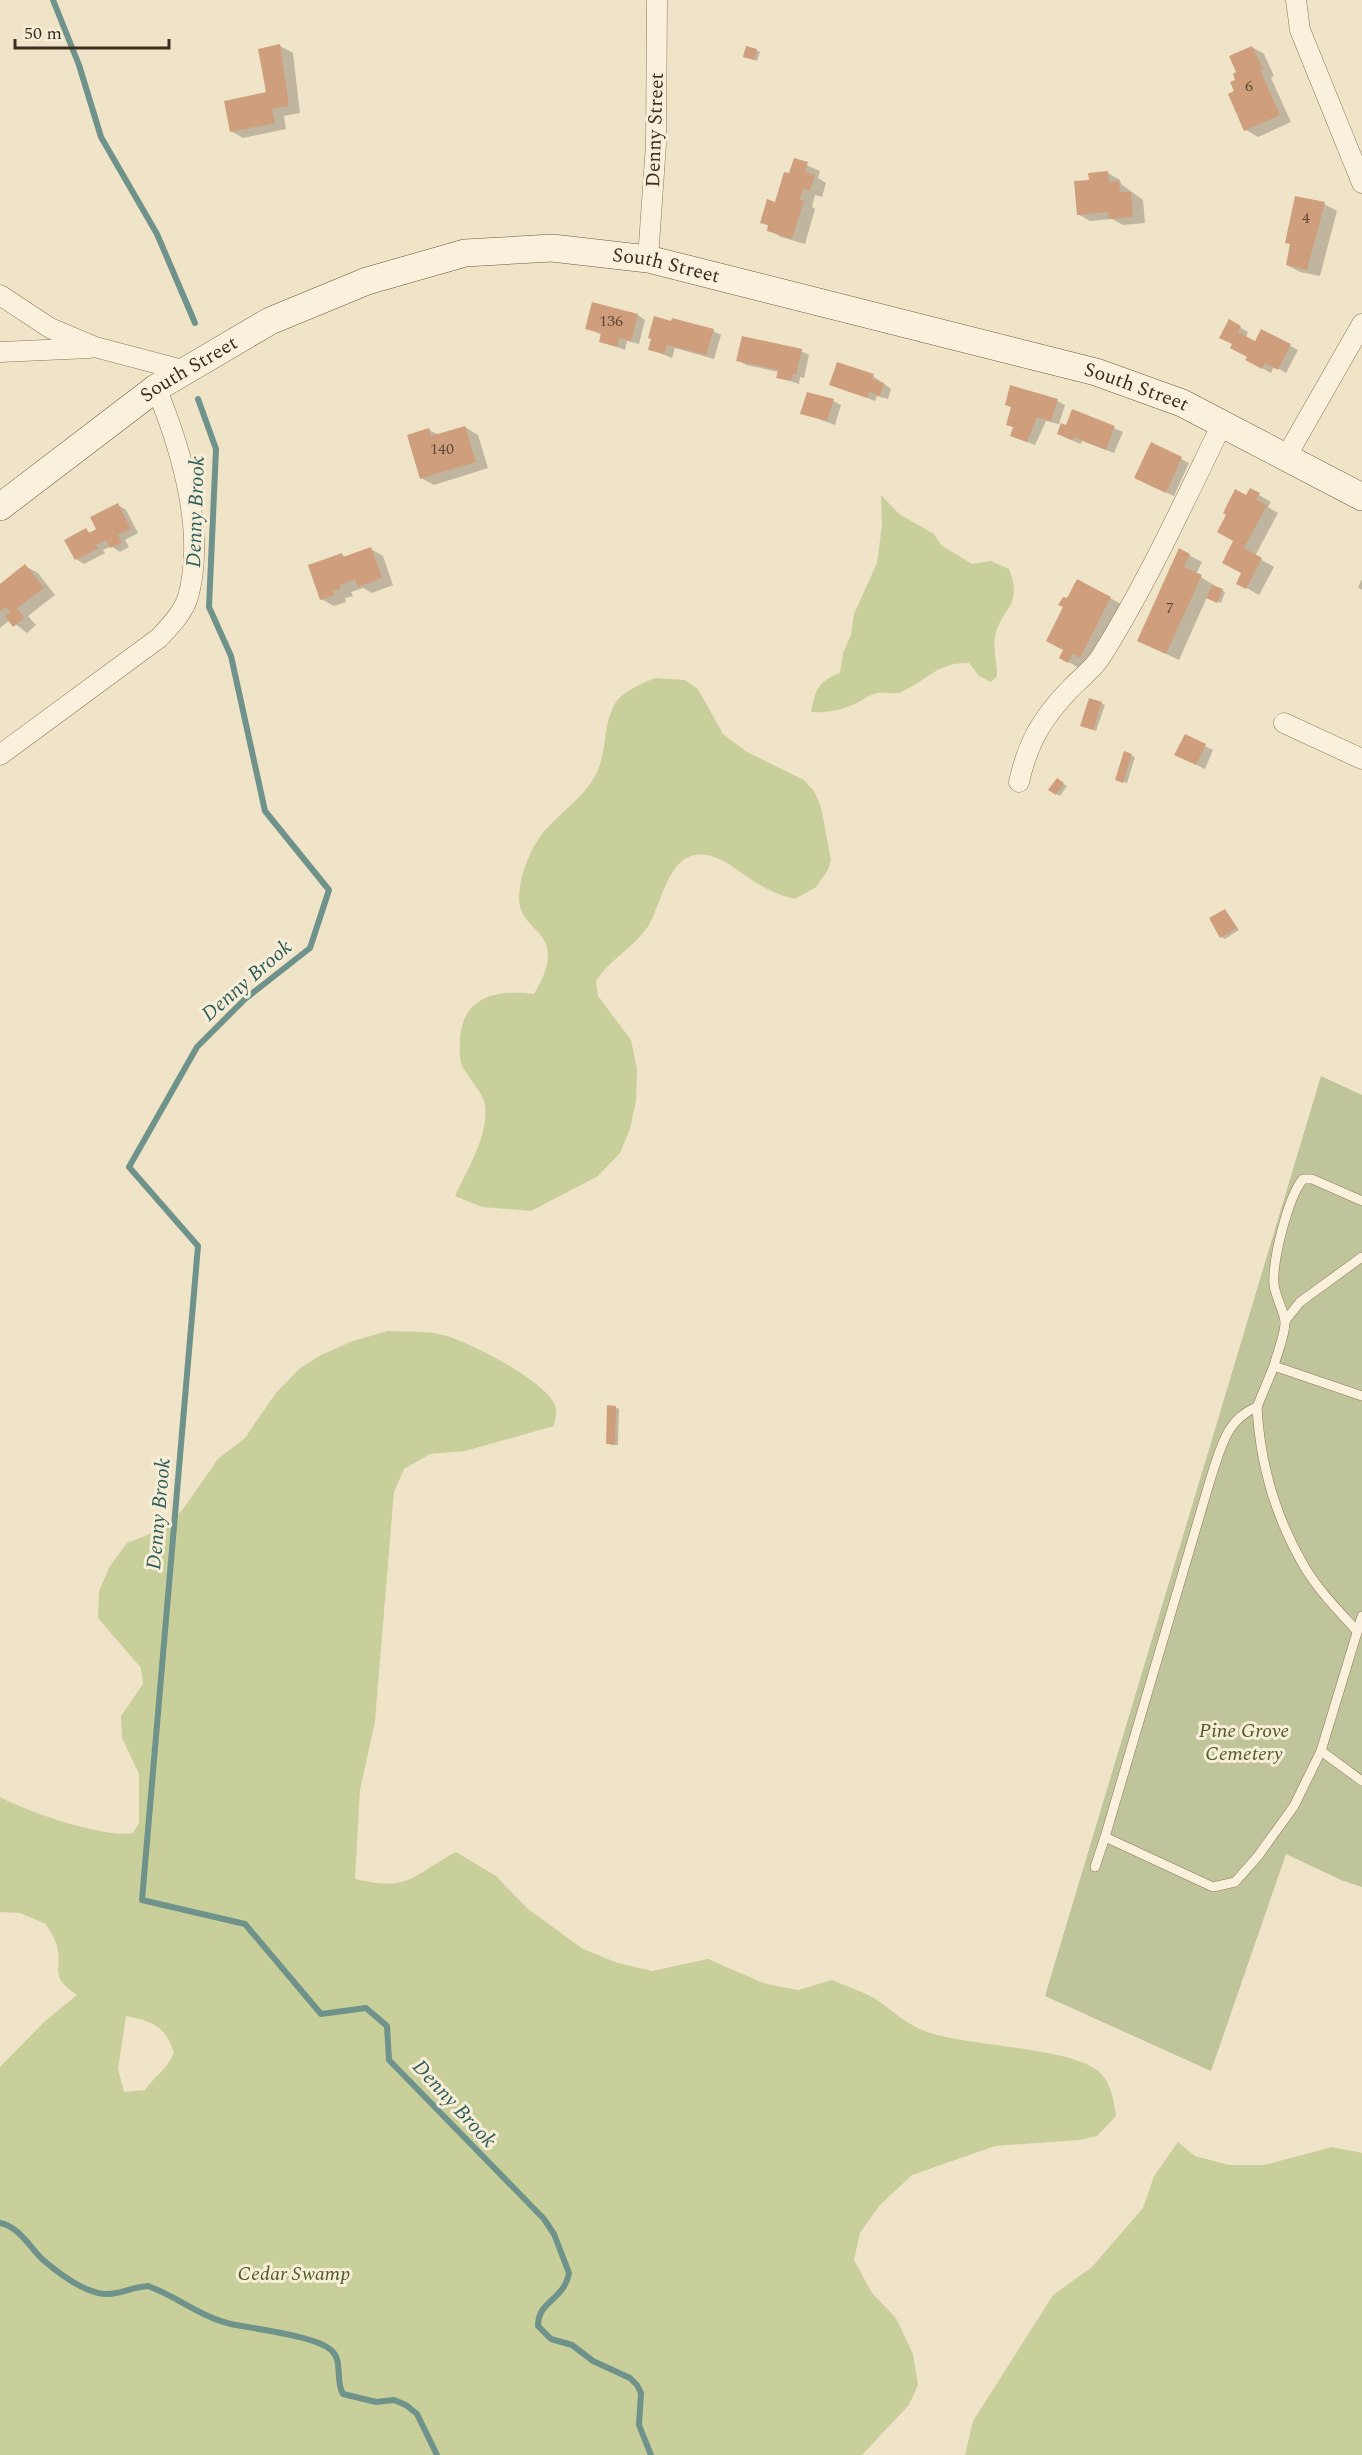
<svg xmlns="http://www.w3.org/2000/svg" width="1362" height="2455" viewBox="0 0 1362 2455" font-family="Spectral,serif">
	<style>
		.green { fill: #c9cf9b; fill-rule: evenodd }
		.cemetery { fill: #bfc49a }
		.shadow { fill: #0003 }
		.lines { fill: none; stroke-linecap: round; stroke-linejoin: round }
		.stream { stroke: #6f938a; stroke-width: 6 }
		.building { fill: #cf9f7d }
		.service-casing { stroke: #8d765c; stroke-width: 10 }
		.minor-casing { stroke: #8d765c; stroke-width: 21 }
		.secondary-casing { stroke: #6f573f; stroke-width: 28 }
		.service { stroke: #faf1dc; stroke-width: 9 }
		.minor { stroke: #faf1dc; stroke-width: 20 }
		.secondary { stroke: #faf1dc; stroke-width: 27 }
		.labels { text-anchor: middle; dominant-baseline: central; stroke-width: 6; stroke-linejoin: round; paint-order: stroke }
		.number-label { font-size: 16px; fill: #624a37 }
		.street-label { font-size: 20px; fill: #3d2e20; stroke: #f7eed8 }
		.park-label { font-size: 20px; font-style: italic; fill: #4d5a26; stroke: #f7eed8 }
		.water-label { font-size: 21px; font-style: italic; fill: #2f5d5a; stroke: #f7eed8 }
	</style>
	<rect width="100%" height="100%" fill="#f0e4c8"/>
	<g class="green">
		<path d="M881,495L899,514L934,534L941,545L972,564L991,561L1009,569C1024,607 1000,609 995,637C993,648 997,664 997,676L991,682L979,676L969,663C937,662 928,680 901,692C894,695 886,692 878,693C869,694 861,702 852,705C838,711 826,713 811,712C816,689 817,682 840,673L843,653L851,635L854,614L877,563L882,525Z"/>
		<path d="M655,678L685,680L698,689L723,734L747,752L804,780L814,791L821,807L831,860L828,870L816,887L795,899C778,895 763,888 749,878C737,870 727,861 714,857C670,842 664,899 649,925C634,948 610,959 596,981L598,996L631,1040L637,1069L636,1101L630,1129L620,1153L598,1176L531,1211L482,1207L455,1196C467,1170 489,1135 485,1105C483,1092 468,1078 462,1066C459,1059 460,1050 460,1043C460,997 496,989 534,994C573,928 518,936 519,897C520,873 532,843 549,826C564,810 584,796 595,776C608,753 602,723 616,702C624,691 643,683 655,678Z"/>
		<path d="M388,1331C408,1332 434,1330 453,1338C477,1347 550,1383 556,1408C557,1413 555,1420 554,1426L465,1451L430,1454L404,1469L394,1492L375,1721L360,1790L355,1879C410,1892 411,1876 456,1852L496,1876L528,1909L583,1949L618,1963L652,1971L708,1959L766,1984L798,1990L832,1980C846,1986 861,1991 874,1998C890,2008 903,2022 920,2029C959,2048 1082,2045 1104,2077C1112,2089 1114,2102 1116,2116L1097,2136L1079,2140L995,2146L912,2175L879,2206L860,2233L854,2260L872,2293L896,2318L913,2354L918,2385L909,2405L862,2455H0V2067L45,2021L77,1995C48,1976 63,1970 57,1946C55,1939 50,1931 46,1924L20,1913L0,1912V1797C25,1811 106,1839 133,1833L139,1823V1774L122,1738L121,1716L143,1684L141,1668L98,1618L99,1591L110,1566L127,1543L165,1528L183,1509L218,1459L245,1438L275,1394L299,1369L321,1355L353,1341ZM126,2016C154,2022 165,2026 174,2053C167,2069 155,2076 145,2090L124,2092L118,2069Z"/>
		<polygon points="1178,2142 1195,2156 1229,2165 1264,2165 1332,2147 1362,2153 1362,2455 965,2455 973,2421 1053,2295 1092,2267 1143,2208 1154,2176"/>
	</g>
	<polygon class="cemetery" points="1321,1076 1362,1095 1362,1887 1341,1880 1286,1854 1211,2071 1045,1996"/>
	<g class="shadow">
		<polygon points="280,46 293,53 300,113 284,116 286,129 243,138 231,131 268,93"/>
		<polygon points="1252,47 1264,54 1274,76 1271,78 1291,122 1258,137 1246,130 1236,92 1237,80"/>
		<polygon points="756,50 760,52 757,61 748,58"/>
		<polygon points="795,160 820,171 818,178 826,183 822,197 815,195 812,207 815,209 805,244 781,237 769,230 770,227 762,222 776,204"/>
		<polygon points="1108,173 1120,180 1121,184 1143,200 1145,223 1123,225 1112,219 1090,221 1078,214 1091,181"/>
		<polygon points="1324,204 1337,211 1320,276 1300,272 1287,265 1292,245 1287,242"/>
		<polygon points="638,315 645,320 639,344 627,341 625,350 600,341 602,335 587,328"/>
		<polygon points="1229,321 1248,332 1246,337 1256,343 1262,331 1298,350 1286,373 1274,366 1271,373 1247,360 1249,357 1234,344"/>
		<polygon points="713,331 721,335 714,359 675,348 672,358 650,349"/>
		<polygon points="801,351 809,355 804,378 800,377 799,384 778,377 779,372 746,365 738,360"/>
		<polygon points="873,376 891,389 888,399 877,396 875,401 831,384"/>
		<polygon points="833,401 841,405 835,425 802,413"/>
		<polygon points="1057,401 1065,405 1059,424 1067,427 1072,411 1123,432 1114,453 1082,441 1081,444 1066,438 1059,434 1062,425 1046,421 1035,445 1011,436 1014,428 1008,424 1013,408 1006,404"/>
		<polygon points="465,427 478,435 488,468 434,485 421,478 429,430 439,435"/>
		<polygon points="1151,444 1189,463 1174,496 1143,482"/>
		<polygon points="1250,490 1271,502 1268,507 1278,513 1255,556 1274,567 1259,595 1238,583 1243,573 1235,541"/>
		<polygon points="118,505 126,510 138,533 125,540 129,547 120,552 111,546 103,550 105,553 84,564 76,559 86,530 91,533 98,530"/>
		<polygon points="371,549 383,556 393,585 372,593 363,588 351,592 353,596 345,598 346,602 334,606 321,599 342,555 347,558"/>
		<polygon points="1179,550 1202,562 1196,574 1225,592 1221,603 1207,597 1179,660 1151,647"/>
		<polygon points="25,566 38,573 55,595 28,616 36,625 27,633 10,620 0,628 0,586"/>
		<polygon points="1362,579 1362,590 1358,587"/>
		<polygon points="1078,581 1123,605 1093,663 1086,660 1081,669 1061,658 1065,650 1067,600"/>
		<polygon points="1101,703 1105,705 1096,731 1085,727"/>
		<polygon points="1185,736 1213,750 1205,769 1184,759"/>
		<polygon points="1125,753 1135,757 1127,783 1120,781"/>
		<polygon points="1057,780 1067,786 1060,796 1051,790"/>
		<polygon points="1225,910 1239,930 1225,939 1221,937"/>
		<polygon points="615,1407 619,1409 618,1445 611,1445 608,1443"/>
	</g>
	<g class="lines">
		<g class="stream">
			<polyline points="53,0 79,65 101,137 157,234 195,323"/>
			<path d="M198,399L216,449L209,607L231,656L265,811L329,890L310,948L245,999L197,1047L129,1167L198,1246L142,1900L245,1924L321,2014L366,2008L387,2026L389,2060L544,2219L554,2234L569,2273C564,2301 538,2300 538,2326L551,2339L572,2345L593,2361L630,2378L637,2385L641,2393L639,2425L651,2455"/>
			<path d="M0,2223C18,2226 30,2247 42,2259C57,2272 78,2288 98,2293C116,2297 130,2287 148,2286C176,2296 201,2317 231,2324C254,2329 318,2336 332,2351C343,2361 335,2381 343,2394L376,2402L394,2400L406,2405L417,2414L437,2455"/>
		</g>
	</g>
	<g class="building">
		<polygon points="280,44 289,106 272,109 275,123 230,132 224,101 266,92 258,49"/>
		<polygon points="746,46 757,49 754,60 743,57"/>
		<polygon points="1252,46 1263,69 1260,70 1280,115 1244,131 1228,94 1234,91 1230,82 1235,80 1233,74 1236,72 1229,56"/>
		<polygon points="794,158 808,162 805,172 815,175 810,191 803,189 800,200 804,201 792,239 767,231 768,225 760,223 767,199 775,202 784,172 789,173"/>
		<polygon points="1108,171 1109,182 1119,181 1120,192 1131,192 1133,217 1109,219 1108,212 1077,215 1074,181 1089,180 1088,173"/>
		<polygon points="1295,196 1325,202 1307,270 1286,265 1290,244 1285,243"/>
		<polygon points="592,302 638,314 631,341 619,338 617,347 599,342 601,333 585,329"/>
		<polygon points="654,316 671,321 672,318 714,329 706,355 667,345 664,354 648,350 651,339 648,338"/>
		<polygon points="1229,319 1241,326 1238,332 1255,341 1261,329 1291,344 1278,370 1265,363 1262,369 1245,360 1247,357 1230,348 1232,344 1219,338"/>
		<polygon points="742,336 802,349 796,375 793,374 791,381 776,378 778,370 736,361"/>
		<polygon points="837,362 874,374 872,379 884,383 880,396 869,392 867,398 829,385"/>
		<polygon points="1010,385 1058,399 1051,421 1037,417 1027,442 1010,436 1013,427 1006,425 1011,407 1005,405"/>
		<polygon points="807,392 834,399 827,421 800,414"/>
		<polygon points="1072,409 1115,426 1106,450 1074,437 1072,440 1057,434 1061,423 1066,425"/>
		<polygon points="465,426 476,462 420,479 407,435 429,428 431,436"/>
		<polygon points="1151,442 1182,457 1166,493 1134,478"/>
		<polygon points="1250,488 1260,493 1256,500 1267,505 1244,548 1262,558 1246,589 1236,584 1241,573 1222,563 1233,541 1217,532 1226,515 1223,513 1235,489 1246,495"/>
		<polygon points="118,503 131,529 118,535 122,543 110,548 106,540 96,545 98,549 75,560 64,540 86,528 89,533 96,529 90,517"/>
		<polygon points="371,547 382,578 358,587 355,579 340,585 341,589 333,591 335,595 320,600 308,565 342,553 343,557"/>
		<polygon points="1179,548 1190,554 1184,567 1202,575 1166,654 1137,641"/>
		<polygon points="25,564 44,588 17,608 24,618 13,627 5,616 10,612 6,607 0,611 0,584"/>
		<polygon points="1077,579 1111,597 1080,658 1073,654 1068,663 1059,658 1063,650 1046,641 1063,607 1058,605 1063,597 1067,598"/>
		<polygon points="1212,585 1223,589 1217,603 1206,598"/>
		<polygon points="1089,698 1102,702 1093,730 1080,726"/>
		<polygon points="1185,734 1206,744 1196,765 1174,755"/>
		<polygon points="1124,751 1132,754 1123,783 1115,780"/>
		<polygon points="1057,778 1064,783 1056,795 1048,790"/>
		<polygon points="1225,909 1237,928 1220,938 1209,918"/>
		<polygon points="607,1405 616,1406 615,1444 606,1444"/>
	</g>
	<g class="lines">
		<defs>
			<g id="service">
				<polyline points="1285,1321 1300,1302 1362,1257"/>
				<path d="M1274,1366C1277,1353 1286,1333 1285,1321C1283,1309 1276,1298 1274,1285C1272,1261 1288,1197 1303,1179H1312L1362,1201"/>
				<path d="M1362,1396L1274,1366L1257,1407C1226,1419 1221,1448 1211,1477L1105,1837L1213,1887L1235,1882L1258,1856L1294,1806L1321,1751L1362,1616"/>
				<path d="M1257,1407C1260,1463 1276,1518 1304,1566C1318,1590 1339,1611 1357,1631"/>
				<polyline points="1321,1751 1362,1781"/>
				<polyline points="1095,1867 1105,1837"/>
			</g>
			<g id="minor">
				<polyline points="1296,0 1300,30 1362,183"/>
				<polyline points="648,259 656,144 657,0"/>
				<polyline points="0,295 50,328 95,347 186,371"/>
				<polyline points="0,352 90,348"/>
				<polyline points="1286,457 1362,324"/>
				<polyline points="1284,723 1362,759"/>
				<path d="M0,755L159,638C170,626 183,613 188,597C206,532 181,448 156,388"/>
				<path d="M1019,782C1028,742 1042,718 1071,688C1081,678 1095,667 1102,655C1148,581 1184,502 1222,424"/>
			</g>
			<g id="secondary">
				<path id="s1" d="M0,507L156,388L270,321L367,281L465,253L552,248L648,259L1096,372L1182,403L1362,497"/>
			</g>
		</defs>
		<use href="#service" class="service-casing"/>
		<use href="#minor" class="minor-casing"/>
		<use href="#secondary" class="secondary-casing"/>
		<use href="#service" class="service"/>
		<use href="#minor" class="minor"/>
		<use href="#secondary" class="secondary"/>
	</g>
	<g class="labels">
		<g class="number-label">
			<text x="1249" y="86">6</text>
			<text x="1306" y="218">4</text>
			<text x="611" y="321">136</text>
			<text x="442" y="449">140</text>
			<text x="1170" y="608">7</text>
		</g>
		<g class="street-label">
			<text transform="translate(655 130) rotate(-88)">Denny Street</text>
			<text stroke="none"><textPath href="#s1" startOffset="738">South Street</textPath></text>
			<text stroke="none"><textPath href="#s1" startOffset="234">South Street</textPath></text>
			<text stroke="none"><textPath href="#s1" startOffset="1224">South Street</textPath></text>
		</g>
		<g class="park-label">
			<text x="1244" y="1731">Pine Grove<tspan x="1244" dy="23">Cemetery</tspan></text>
			<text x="294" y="2274">Cedar Swamp</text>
		</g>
		<g class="water-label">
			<text transform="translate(196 512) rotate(-88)">Denny Brook</text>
			<text transform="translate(247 981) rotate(-41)">Denny Brook</text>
			<text transform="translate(159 1514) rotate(-85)">Denny Brook</text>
			<text transform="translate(454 2104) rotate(47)">Denny Brook</text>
		</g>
	</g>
	<path d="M15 39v9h154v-9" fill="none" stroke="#3d2e20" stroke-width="3"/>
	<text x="24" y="39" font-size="18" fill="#3d2e20" stroke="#f7eed8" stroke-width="4.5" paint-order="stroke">50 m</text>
</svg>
